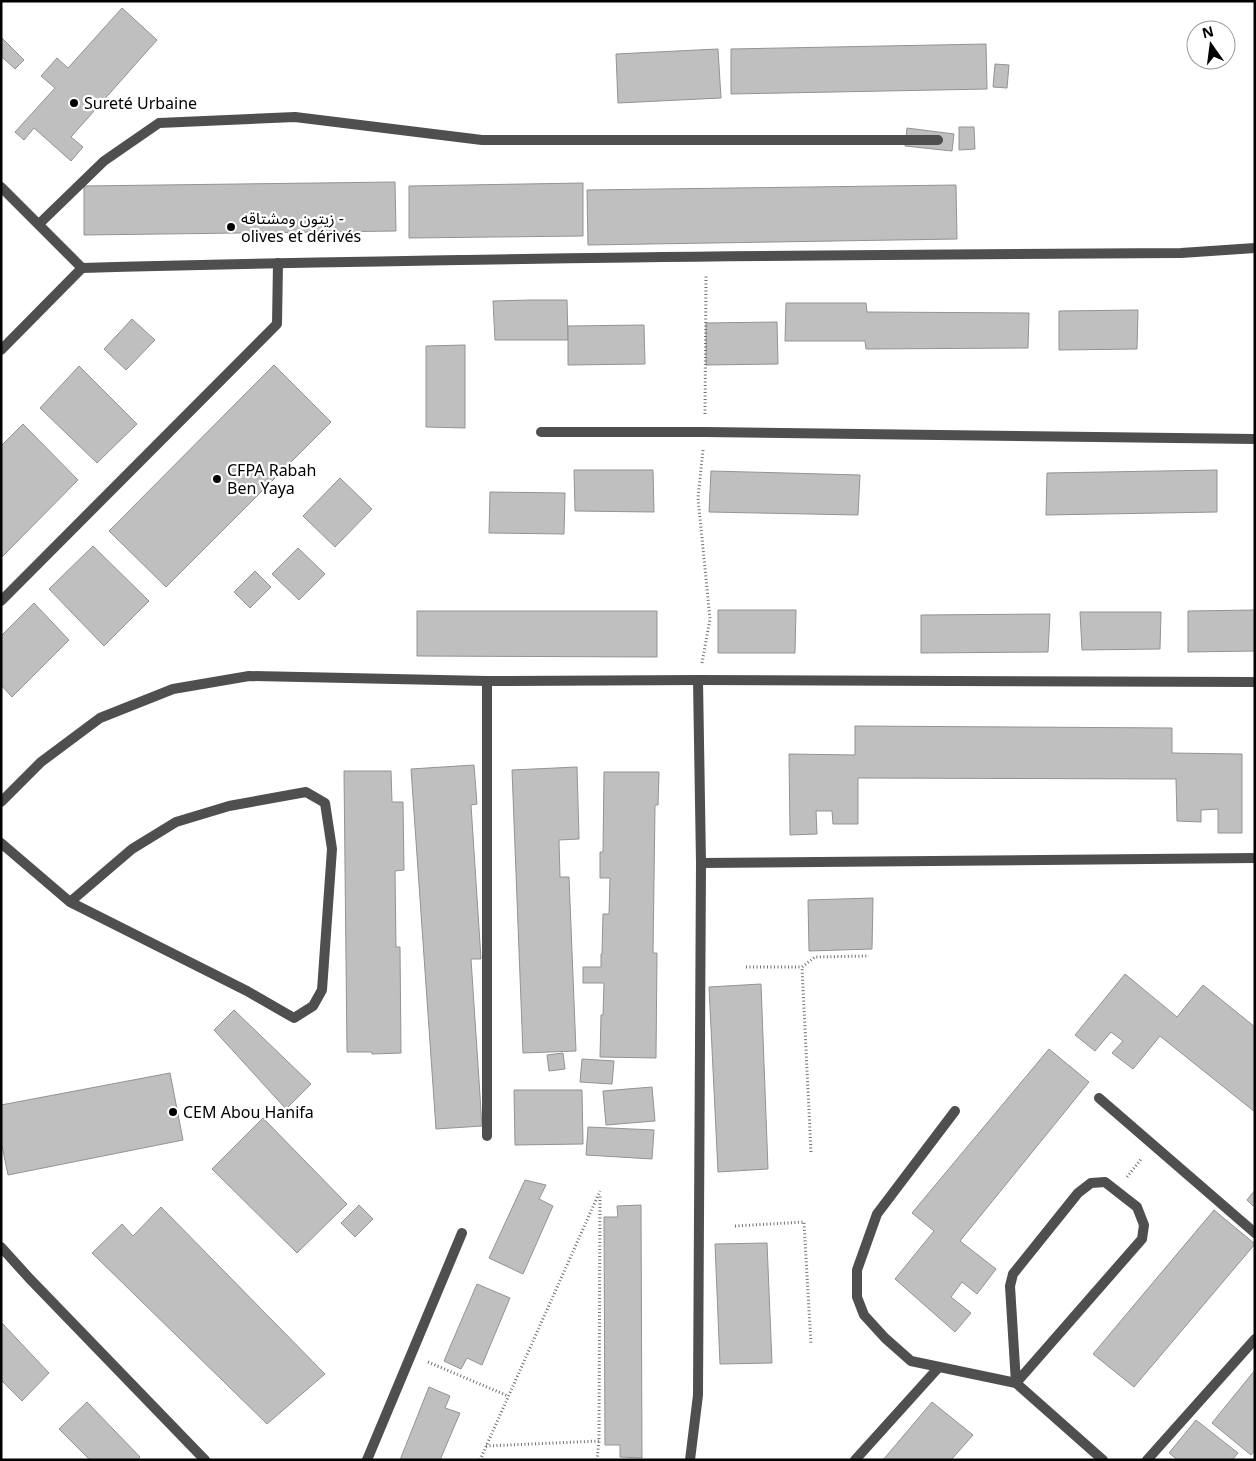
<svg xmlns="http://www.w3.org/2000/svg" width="1256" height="1461" viewBox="0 0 1256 1461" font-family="'Noto Sans','Noto Sans Arabic',sans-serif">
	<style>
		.building { fill: #bfbfbf; stroke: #939393 }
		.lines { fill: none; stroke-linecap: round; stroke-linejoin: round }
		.path { stroke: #717171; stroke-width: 3; stroke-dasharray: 1 2.5; stroke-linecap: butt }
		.service { stroke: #4f4f4f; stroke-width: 10 }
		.minor { stroke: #4f4f4f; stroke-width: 10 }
		.tertiary { stroke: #4f4f4f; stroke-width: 10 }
		.poi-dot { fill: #000; stroke: #fff; stroke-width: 2 }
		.labels { text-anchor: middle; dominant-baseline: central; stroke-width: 4.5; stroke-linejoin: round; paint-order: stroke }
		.poi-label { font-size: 16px; fill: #000; stroke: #fff; text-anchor: start }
	</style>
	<rect width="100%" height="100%" fill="#fff"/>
	<g class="building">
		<polygon points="122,8 157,40 71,137 83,147 71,161 34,128 24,140 15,132 55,88 41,76 57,58 68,68"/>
		<polygon points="1,37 24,60 15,69 1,56"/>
		<polygon points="986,44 987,89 731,94 731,49"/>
		<polygon points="718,49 721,98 618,103 616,54"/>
		<polygon points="995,64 1009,65 1007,88 993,87"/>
		<polygon points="959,127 974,127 975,149 959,150"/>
		<polygon points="907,128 954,134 952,151 905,146"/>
		<polygon points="395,182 396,231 84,235 84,186"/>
		<polygon points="583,183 583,236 409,238 409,186"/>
		<polygon points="956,185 957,239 588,245 587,190"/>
		<polygon points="531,300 567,300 568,340 495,340 493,301"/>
		<polygon points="786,303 866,303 867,312 1029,313 1028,348 866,349 865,341 785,341"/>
		<polygon points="1138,310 1137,349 1059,350 1059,311"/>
		<polygon points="132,319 155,340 126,370 104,349"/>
		<polygon points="777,322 778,364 706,365 706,323"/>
		<polygon points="644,325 645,364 568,365 568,326"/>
		<polygon points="465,345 465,428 426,427 426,346"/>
		<polygon points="274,365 331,422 166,587 109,531"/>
		<polygon points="79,366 137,424 97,463 40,408"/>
		<polygon points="23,424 78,480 1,558 1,446"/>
		<polygon points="574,470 653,470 654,512 575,511"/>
		<polygon points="1217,470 1217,512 1046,515 1047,473"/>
		<polygon points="711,471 860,475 858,515 709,512"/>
		<polygon points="340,478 372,509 335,547 303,516"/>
		<polygon points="490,492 565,493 564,534 489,533"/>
		<polygon points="93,546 149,601 104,646 49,589"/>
		<polygon points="298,548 325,574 299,600 272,574"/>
		<polygon points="255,571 271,587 250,608 234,592"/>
		<polygon points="34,603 69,640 12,697 1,685 1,636"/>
		<polygon points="718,610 796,610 795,653 718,653"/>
		<polygon points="1255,610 1255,651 1188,652 1188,611"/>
		<polygon points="417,611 657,611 657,657 417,656"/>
		<polygon points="1080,612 1161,612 1160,649 1082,650"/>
		<polygon points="1050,614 1048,652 921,653 921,615"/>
		<polygon points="855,726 1172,728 1172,753 1242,754 1242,833 1218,833 1218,809 1201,810 1201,822 1177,821 1176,779 858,778 858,824 833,824 832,811 816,811 817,834 790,835 789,754 855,755"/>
		<polygon points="474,765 477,804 471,805 481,959 471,959 482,1126 436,1129 411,769"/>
		<polygon points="577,767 579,839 559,840 560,877 569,877 576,1051 523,1053 512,770"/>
		<polygon points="344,771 391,771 392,802 403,802 404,870 395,871 396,947 400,947 401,1053 372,1054 372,1052 347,1052"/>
		<polygon points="604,772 659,772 658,805 655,805 653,953 657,953 656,1058 600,1057 601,1015 603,1015 604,983 583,983 583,967 601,967 601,954 602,954 603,914 609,914 610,878 600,878 600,852 603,852"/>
		<polygon points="873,898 872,949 809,951 808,900"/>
		<polygon points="1125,974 1177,1017 1203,985 1255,1027 1255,1112 1160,1036 1133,1069 1112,1053 1123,1041 1111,1032 1095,1051 1075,1035"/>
		<polygon points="761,984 768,1169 718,1172 709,987"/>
		<polygon points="234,1010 311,1084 286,1109 214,1030"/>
		<polygon points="1049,1049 1089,1082 960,1241 996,1269 977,1294 962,1282 951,1297 971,1313 955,1332 895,1279 934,1231 912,1213"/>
		<polygon points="563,1053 565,1069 549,1071 547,1055"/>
		<polygon points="582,1059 614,1061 612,1084 580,1082"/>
		<polygon points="170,1073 183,1140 8,1175 1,1141 1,1105"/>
		<polygon points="652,1087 655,1121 606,1125 603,1091"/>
		<polygon points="514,1090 582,1090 583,1144 515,1145"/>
		<polygon points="263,1118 347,1204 297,1253 212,1169"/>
		<polygon points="588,1127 654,1130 652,1159 586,1155"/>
		<polygon points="525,1180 546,1185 539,1199 553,1206 523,1274 489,1258"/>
		<polygon points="1255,1190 1255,1204 1253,1206 1247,1200"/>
		<polygon points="359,1205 373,1219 355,1237 341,1223"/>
		<polygon points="641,1205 642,1458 620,1457 620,1445 605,1445 604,1217 618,1217 617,1206"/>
		<polygon points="161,1207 325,1374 267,1424 92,1253 122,1224 133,1236"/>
		<polygon points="1214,1210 1255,1244 1134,1387 1093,1354"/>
		<polygon points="767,1243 772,1363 720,1364 715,1244"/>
		<polygon points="477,1284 510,1298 482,1365 467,1358 461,1369 444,1361"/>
		<polygon points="1,1322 49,1373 22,1401 1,1380"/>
		<polygon points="1255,1370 1255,1450 1251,1455 1212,1423"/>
		<polygon points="429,1387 450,1396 445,1408 460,1413 440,1460 400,1460"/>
		<polygon points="87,1402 140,1457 137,1460 90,1460 59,1429"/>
		<polygon points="932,1402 973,1435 951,1460 883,1460"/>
		<polygon points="1196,1420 1238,1453 1232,1460 1178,1460 1169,1453"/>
	</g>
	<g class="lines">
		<g class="path">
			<polyline points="705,414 706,276"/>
			<polyline points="702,663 710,619 698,498 703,450"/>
			<polyline points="746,967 802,967"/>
			<polyline points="811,1152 802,967 815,957 869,956"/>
			<polyline points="1127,1177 1142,1158"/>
			<polyline points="735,1226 804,1222 811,1345"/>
			<polyline points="428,1362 508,1396"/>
			<polyline points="486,1446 599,1441"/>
			<polyline points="480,1460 600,1191"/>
			<polyline points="597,1460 599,1441 600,1194"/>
		</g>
		<g class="service">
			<polyline points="1,601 277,324 278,263"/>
			<polyline points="1099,1098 1255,1233"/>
			<polyline points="955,1111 877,1214 857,1270 857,1297 864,1315 885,1338 911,1361 1016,1383 1103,1460"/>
			<polygon points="1105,1182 1137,1207 1144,1225 1142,1239 1016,1383 1010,1286 1013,1274 1078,1193 1091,1183"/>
			<polyline points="367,1460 462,1233"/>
			<polyline points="855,1460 939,1367"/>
			<polyline points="1147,1460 1255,1339"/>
		</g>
		<g class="minor">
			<polyline points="39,224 104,161 159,123 295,117 482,140 938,140"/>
			<polyline points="1,350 82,268"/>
			<polyline points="541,432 705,432 1255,439"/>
			<polyline points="487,681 487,1136"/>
			<polyline points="1,802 41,762 100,718 173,689 249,676 487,681 698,680 1255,682"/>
			<polyline points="1,843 70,902 247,991 294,1018 313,1006 322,990 332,849 325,803 306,792 229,806 176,822 132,849 70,902"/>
			<polyline points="701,863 1255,858"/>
			<polyline points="1,1247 29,1278 205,1460"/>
			<polyline points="690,1460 698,1395 701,863 698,680"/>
		</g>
		<path class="tertiary" d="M1,187L82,268C449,258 815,255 1181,253L1255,248"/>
	</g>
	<g class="poi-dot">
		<circle cx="74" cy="103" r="5"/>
		<circle cx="231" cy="227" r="5"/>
		<circle cx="217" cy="479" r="5"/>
		<circle cx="173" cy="1112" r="5"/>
	</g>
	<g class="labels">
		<g class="poi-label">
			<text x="84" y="103">Sureté Urbaine</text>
			<text x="241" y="218">زيتون ومشتاقه -<tspan x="241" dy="18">olives et dérivés</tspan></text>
			<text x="227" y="470">CFPA Rabah<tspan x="227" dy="18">Ben Yaya</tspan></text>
			<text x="183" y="1112">CEM Abou Hanifa</text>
		</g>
	</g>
	<rect width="1256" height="1461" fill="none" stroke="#000000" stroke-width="5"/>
	<g transform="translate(1211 45) rotate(346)"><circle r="24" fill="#ffffff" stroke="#999999"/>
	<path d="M0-4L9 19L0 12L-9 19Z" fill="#000000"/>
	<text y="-8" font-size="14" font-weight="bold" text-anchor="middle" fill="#000000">N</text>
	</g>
</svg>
